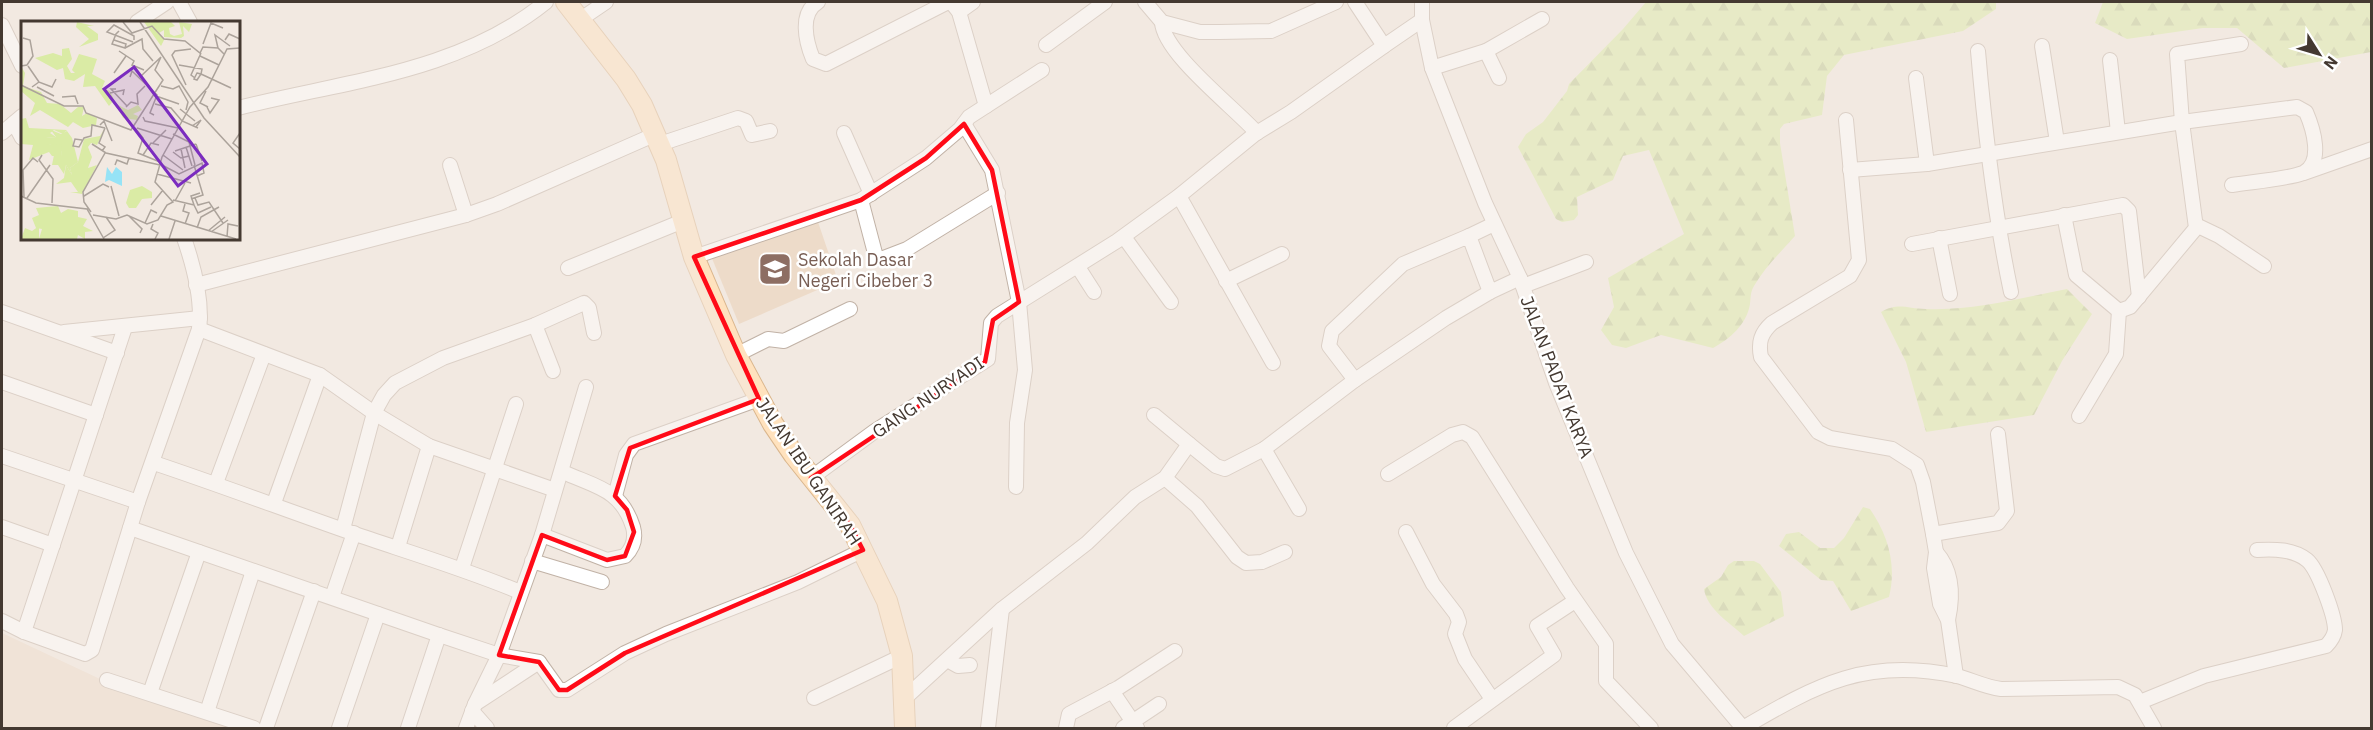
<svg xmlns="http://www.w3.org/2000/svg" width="2373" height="730" viewBox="0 0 2373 730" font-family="'IBM Plex Sans',sans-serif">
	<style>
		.education { fill: #eddbc9 }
		.forest { fill: url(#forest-firs) }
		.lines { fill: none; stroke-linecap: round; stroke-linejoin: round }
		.minor-casing { stroke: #c1b2a6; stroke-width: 16 }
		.secondary-casing { stroke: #dab68d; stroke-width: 22 }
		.minor { stroke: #fff; stroke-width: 14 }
		.secondary { stroke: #ffe2be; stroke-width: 20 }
		.marked { fill: none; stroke: #ff0b18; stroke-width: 4.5; stroke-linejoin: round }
		.labels { text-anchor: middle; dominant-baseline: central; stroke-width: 5; stroke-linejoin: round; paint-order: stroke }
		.education-label { font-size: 18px; fill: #785e54; stroke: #fff; text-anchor: start }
		.street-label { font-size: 18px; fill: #443931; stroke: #fff }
		.inset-road { fill: none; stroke: #aca39b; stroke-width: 1.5 }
		.view { fill: #7b2cbf; fill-opacity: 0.15; stroke: #7b2cbf; stroke-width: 3 }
		.inset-edge { fill: none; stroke: #443931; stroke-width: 3 }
	</style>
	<defs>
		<pattern id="forest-firs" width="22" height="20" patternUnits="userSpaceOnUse" patternTransform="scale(1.5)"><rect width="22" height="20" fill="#daeba5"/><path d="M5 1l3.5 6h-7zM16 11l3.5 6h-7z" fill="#bcca8e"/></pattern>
	</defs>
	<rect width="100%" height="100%" fill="#f2e9e1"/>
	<g class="education">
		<polygon points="817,219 838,281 739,324 711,256"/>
		<polygon points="2,633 132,694 245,728 2,728"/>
	</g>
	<g class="forest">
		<path d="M1646,2H1996V9L1963,31L1844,55L1827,76L1822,115L1784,124L1780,129V143L1795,236C1781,252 1765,267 1754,286C1750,293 1751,297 1750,304C1747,324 1730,339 1713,348L1661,335L1626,348L1612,345L1601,330L1614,307L1608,278L1684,234L1649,150L1623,156L1613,180L1577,197L1578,215L1574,220L1562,222L1556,219L1518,147L1526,134L1543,122L1567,91L1569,84L1623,29Z"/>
		<polygon points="2103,2 2371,2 2371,52 2284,68 2237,28 2203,28 2127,39 2095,23"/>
		<path d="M2067,289L2092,314L2062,361L2034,415L1926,432L1906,362L1881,312C1899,302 1907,309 1926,309C1973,311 2021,298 2067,289Z"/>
		<path d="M1863,507L1870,509C1888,535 1897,565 1889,597L1851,611L1833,581L1821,580L1779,546L1786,534L1799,532L1820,548H1834L1844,538Z"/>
		<path d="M1734,561H1754L1760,564L1781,592L1784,616L1744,636C1730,623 1707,609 1704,589L1721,577L1728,565Z"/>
	</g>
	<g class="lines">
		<defs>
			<g id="minor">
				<polyline points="179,2 190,22"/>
				<path d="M818,2C799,13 806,42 813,59L826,64L948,2"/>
				<polyline points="1145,2 1162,22 1200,32 1219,32 1271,31 1336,2"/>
				<polyline points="1355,2 1384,46 1422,20"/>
				<path d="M1422,2V20L1432,68L1485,203L1520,278L1556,383L1626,553L1672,644L1743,728C1818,684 1867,657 1957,676C1972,680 1985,687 2001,689L2118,687L2135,695L2154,728"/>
				<polyline points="959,12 973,2"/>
				<polyline points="581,19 606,2"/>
				<polyline points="137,22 167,2"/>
				<path d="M1162,22C1163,53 1235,108 1257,133"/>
				<polyline points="2,25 22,66"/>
				<polyline points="1046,45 1105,2"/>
				<polyline points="2042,46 2057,142"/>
				<polyline points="1486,51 1499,78"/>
				<path d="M1978,51C1985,133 1994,212 2011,292"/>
				<polyline points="2110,60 2118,132"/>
				<polyline points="1432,68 1486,51 1542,19"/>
				<polyline points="1916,78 1927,164"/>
				<polyline points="986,106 1042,70"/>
				<path d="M238,108C344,81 458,73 546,2"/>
				<path d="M1846,120L1859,260L1850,276L1772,323C1761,333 1758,342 1761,357L1818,432L1830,438L1892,449L1917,465L1923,482L1933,534L1936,552L1934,568L1940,604L1948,620L1956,676"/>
				<polyline points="14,123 22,138"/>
				<polyline points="964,124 992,170 1019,302 1025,370 1017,423 1016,487"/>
				<polyline points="2,133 22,116"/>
				<polyline points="844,133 871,194"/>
				<polyline points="660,144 738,118 746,121 752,135 770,131"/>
				<polyline points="450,165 466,215"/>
				<path d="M1850,170L1927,164L2182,122L2297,107L2306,112C2313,128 2324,163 2303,173C2288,179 2250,182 2232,185"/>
				<polyline points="2304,173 2372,149"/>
				<polyline points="1179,196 1273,363"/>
				<polyline points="861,200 876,257 881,259 907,249 998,193"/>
				<polyline points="2064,215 2076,275 2119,311 2130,307 2196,228 2182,122 2177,54 2241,44"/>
				<polyline points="2196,225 2219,236 2264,266"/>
				<polyline points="1469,236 1494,224"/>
				<polyline points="1124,237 1171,302"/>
				<polyline points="1939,238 1950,294"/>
				<polyline points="1912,244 2123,205 2129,211 2139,297"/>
				<polyline points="694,257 861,200 926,158 960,129 969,117 986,106 959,12 951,2"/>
				<polyline points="1078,267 1094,292"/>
				<polyline points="568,268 683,221"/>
				<polyline points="1226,281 1282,254"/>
				<polyline points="196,285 466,215 497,204 656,134"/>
				<polyline points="1523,286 1586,262"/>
				<polyline points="2,312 117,353"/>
				<polyline points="535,325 553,371"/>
				<polyline points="199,329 320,375 374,413 429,446 555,490"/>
				<polyline points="64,332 200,318"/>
				<polyline points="736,355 768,339 784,341 850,309"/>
				<polyline points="1355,380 1446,318 1490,292"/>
				<polyline points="2,382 96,415"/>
				<polyline points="1154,415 1189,444"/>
				<polyline points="2079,416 2116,354 2119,311"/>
				<polyline points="1264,449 1299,509"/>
				<polyline points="2,456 138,502"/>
				<path d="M154,463C220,485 286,510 352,533C408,552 465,569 520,592"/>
				<polyline points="1388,474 1452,435 1463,432 1472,437 1567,588 1606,644 1606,681 1651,728"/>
				<polyline points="811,478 875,431 988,359 991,323 997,316 1117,241 1179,196 1255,134 1291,112 1384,46"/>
				<polyline points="1165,478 1197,506 1237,557 1246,563 1262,562 1285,552"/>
				<polyline points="216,483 264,354"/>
				<polyline points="615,496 626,455 634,444 759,399"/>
				<polyline points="274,503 320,375"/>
				<polyline points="2,527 53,545"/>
				<polyline points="130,528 439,635 499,655 539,662 559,690 567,690 625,653 666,634 798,582 863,550"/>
				<polyline points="343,529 374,413 384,395 395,383 443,358 535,325 584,303 589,308 594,333"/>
				<polyline points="1406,532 1433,584 1456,614 1459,622 1455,634 1465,659 1492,699"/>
				<polyline points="1933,534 1998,523 2007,511 1998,434"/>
				<path d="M542,535L607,560L625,556C633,548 636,538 633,527C621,489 596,487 563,472"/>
				<polyline points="398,547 429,446"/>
				<path d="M1936,552C1953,571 1953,597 1948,620"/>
				<polyline points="532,561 602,582"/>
				<polyline points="462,568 516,404"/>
				<polyline points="332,597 354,533"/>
				<path d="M2,621L24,632L85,654L92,650L138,502L199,329C203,300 194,267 184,238"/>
				<polyline points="24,632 125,327"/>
				<polyline points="949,661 958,666 970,665"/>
				<polyline points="107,680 254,728"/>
				<polyline points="1112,691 1137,728"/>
				<polyline points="150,693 199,552"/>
				<polyline points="814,698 902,656"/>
				<polyline points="905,698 1002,609 1087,543 1135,497 1165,478 1189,444 1216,466 1225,469 1264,449 1355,380 1329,346 1332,331 1403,264 1469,236 1490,292 1520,278"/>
				<path d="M2140,702L2204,676L2326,646C2331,641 2334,637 2335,630C2335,616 2318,569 2307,560C2293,549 2274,549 2257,550"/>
				<polyline points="475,704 539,662"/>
				<polyline points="472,711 487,728"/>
				<polyline points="207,712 253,571"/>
				<polyline points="266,728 314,591"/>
				<polyline points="339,728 378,614"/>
				<polyline points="408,728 439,635"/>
				<polyline points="466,728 475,704 499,655 542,535 586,387"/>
				<polyline points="988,728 1002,609"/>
				<polyline points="1066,728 1069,714 1118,688 1175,651"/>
				<polyline points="1123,728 1159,704"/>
				<polyline points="1454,728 1554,655 1537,626 1575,601"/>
			</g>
			<polyline id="secondary" points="566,2 626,79 642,105 666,160 694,257 736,355 773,424 794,455 850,525 887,601 902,656 905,728"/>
		</defs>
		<use href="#minor" class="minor-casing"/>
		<use href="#secondary" class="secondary-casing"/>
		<use href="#minor" class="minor"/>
		<use href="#secondary" class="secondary"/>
	</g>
	<path d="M0 0H2373V730H0ZM964,124L992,170L1019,302L993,320L985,362L811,478L850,525L863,550L625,653L567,690H559L539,662L499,655L542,535L607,560L625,556L634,532L627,510L615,496L630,448L759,399L694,257L861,200L926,158Z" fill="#f2e9e1" fill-opacity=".55" fill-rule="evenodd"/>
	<path class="marked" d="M964,124L992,170L1019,302L993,320L985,362L811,478L850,525L863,550L625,653L567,690H559L539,662L499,655L542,535L607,560L625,556L634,532L627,510L615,496L630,448L759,399L694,257L861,200L926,158Z"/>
	<defs>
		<symbol id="school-square" viewBox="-11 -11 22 22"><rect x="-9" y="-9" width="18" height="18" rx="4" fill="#8d6e63" stroke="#fff"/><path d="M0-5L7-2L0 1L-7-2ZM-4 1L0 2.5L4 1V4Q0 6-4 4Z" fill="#fff"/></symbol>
	</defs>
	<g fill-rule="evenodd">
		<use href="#school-square" x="756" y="250" width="38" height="38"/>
	</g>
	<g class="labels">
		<g class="education-label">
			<text x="798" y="259">Sekolah Dasar<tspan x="798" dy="21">Negeri Cibeber 3</tspan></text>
		</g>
		<g class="street-label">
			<text transform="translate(1557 377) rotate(69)">JALAN PADAT KARYA</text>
			<text transform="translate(928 397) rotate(-34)">GANG NURYADI</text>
			<text transform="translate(809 471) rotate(56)">JALAN IBU GANIRAH</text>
		</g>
	</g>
	<g transform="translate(21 21)">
		<rect width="219" height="219" fill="#f2e9e1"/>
		<path d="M0,45L4,52L2,65L20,71L26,82L39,83L50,92L57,86H63L61,95L66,92L76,97L75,104L62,107L52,101L47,106L19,89L9,95L14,82L0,70ZM5,97L8,107L46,109L42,113L33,109L29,112L35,116L25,117L29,124L31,121L42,123L40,135H31L28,131L8,139L12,124L0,123V98ZM84,107L76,124L70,122L67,126L71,136L67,147L76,144L61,173L49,171H57L50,161L35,163L43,157L45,144L51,154L49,147L57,141L63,118L79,115ZM18,205V218H0L4,207L11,210Z" fill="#daeba5"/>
		<path d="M56,1L73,5H66L77,13V19L58,26L68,18L55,6ZM123,1H150L154,5L148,7L149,13L153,15L161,13L158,1L171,3L168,11L162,5L163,15L160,17L143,16V9L138,12L143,19L140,25ZM48,27L51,38L46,45L50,52H54L51,49L58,33L76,38L71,53L84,60L81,67L89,70L93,79L88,85L74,65L62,66L64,53L53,60L44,58L42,47L36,49L14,37L32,32L41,35V28ZM95,83L107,89L117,84L121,89L112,93L117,95L116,99L102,97ZM30,109L40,113L46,110L51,117L57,141L49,147L51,154L45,144L43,153L37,144H31L33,134L40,135L41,123L25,124V117L35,116ZM37,185L40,192L47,188L57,190V196L66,198L62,205L72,210L64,211V218L57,214L56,218H18L21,208L15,207L11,197L18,194L15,187Z" fill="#daeba5"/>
		<path d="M121,165L131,171V177L121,178L115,187H108L105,182L109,169Z" fill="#daeba5"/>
		<path d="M86,146L91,153L95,146L101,151V165L88,159L84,161Z" fill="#96e3f6"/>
		<path class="inset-road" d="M102,1L111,12L131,5L143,18L164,20L179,32L182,26L197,27L203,33M119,1L183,97L219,136M93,19L105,23L104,27L91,23L95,13L98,10M204,19L208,13L219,18M112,21L86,11L93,4L113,15V19M182,23L190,2L202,7M104,27L121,18L122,28L132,40M197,27L194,14L209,25M98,30L113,40L111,44L123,49M179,35L198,44M158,44L181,48L180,53L210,67M0,45L6,44L12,35L9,19L2,17M7,45L18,61M93,52L105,35M176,52L180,53L176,59L173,58ZM109,56L111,50L136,74L129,92L133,94M119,56L140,36M174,57L170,54L180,32M0,64L43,85H62L65,92L110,109L142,59L134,49L140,36M165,64L151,34L154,30L170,28M140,65L152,68L158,65L167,81L165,89M11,66L18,61L31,66L35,58M16,66L33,75M95,68H90L106,85M185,70L179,82L187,86M89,72L103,69L102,74M135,75L158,83M41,76L54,75L57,83M134,83L150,87L161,100L177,107M105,86L110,81L117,83L116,73L124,65M186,86L189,92L198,79L190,77M159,88L174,100M122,96L124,100L157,107M79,104L83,100L91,120M171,105L180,99L175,106M114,107L122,117L117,132L139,141M116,107L151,118M219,112L212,122L219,128M152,113L168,121L174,144M61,119L54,118L52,125L58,126L63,117L70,115L71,104L84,107M132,122L145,109M71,123L85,132L139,144M175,123L181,140M165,126L171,145M160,128L164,147M81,130L84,126L78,122L84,107M154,130L175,123M152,131L160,137L168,135M21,134L18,139L32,158L31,182M122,134L130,122L138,124M142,134L162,149M139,143L158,153L181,142L183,152L176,155M94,144L96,139L106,143L108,137M136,153L170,162M90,165L98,195M0,175L15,182L66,188L83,218M63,175L82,163L88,166M3,176L2,149L12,137L17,141M6,177L29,144M174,177L177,184L188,181L202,202M170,178L182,174L173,144M152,179L173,184L170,175L179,172M154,180L164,162M164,183L162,190L168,192L164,203M130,184L142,169M173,184L177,192L190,186M70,191L63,181L62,171L84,132M72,194L95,198L106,194L126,203L137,199L146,184L152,181L134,161L141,136L169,86L187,66L206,28L219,27M108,195L121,208L119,212M140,195L215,218M124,202L130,189L136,192M132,203L130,208L137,212L134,218M176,207L180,196L198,186M187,210L204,196M190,211L207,199M206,216L207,203L217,205M82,217L94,209L85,196M148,218L154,200"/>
		<path class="view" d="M113,46L186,143L157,165L83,68Z"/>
		<rect width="219" height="219" class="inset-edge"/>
	</g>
	<rect width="2373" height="730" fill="none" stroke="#443931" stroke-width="6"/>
	<g transform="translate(2319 54) rotate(127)" stroke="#ffffff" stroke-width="4.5" paint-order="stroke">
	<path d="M0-4.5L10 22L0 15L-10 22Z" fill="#443931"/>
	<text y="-9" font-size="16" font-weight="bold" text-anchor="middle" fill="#443931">N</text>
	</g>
</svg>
